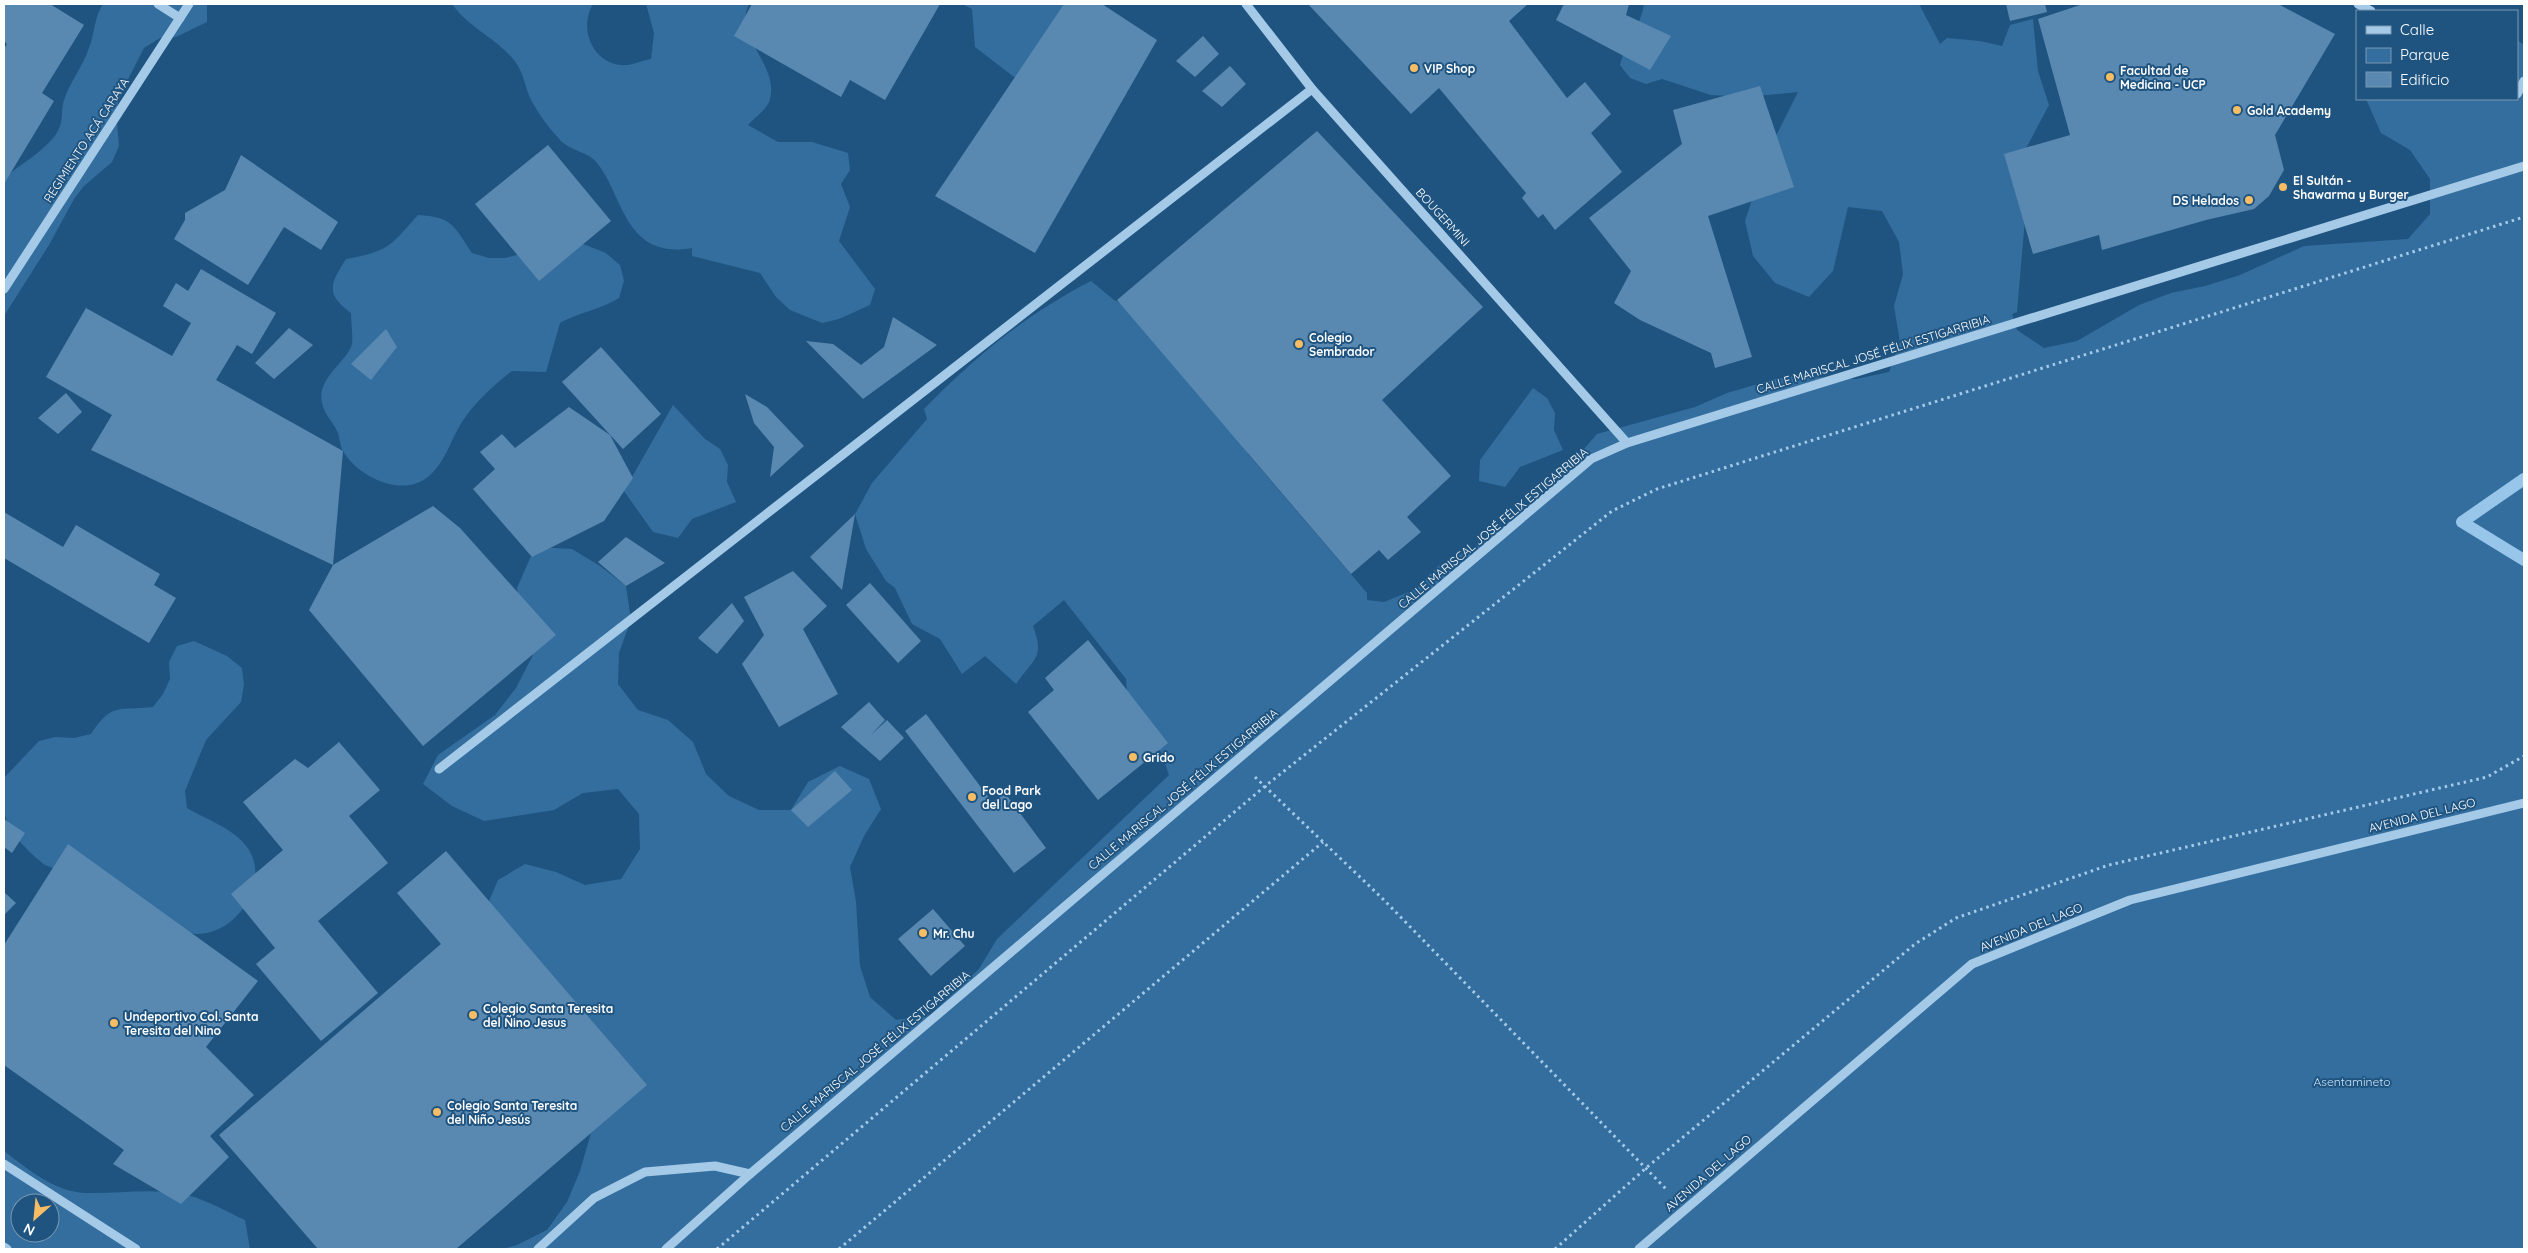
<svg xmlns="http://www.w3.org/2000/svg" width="2528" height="1253" viewBox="0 0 2528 1253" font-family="Quicksand,sans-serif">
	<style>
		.green { fill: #336e9e; fill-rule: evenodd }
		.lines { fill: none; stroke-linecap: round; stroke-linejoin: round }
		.stream { stroke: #98c6ea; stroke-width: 12 }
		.building { fill: #5989b1 }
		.path { stroke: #a4cae8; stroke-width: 3; stroke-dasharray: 2.5 4; stroke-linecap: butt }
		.minor { stroke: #a4cae8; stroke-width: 9 }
		.poi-dot { fill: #f6bd64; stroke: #1f5480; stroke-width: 2 }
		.labels { text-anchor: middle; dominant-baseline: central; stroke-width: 4; stroke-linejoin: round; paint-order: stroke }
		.poi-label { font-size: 12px; font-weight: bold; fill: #fff; stroke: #1f5480; text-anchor: start }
		.street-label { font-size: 12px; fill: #fff; stroke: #1f5480 }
		.park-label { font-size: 12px; fill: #c8e2f6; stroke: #1f5480 }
	</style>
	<rect width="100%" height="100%" fill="#1f5480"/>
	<g class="green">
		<path d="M103,4H207V22L176,37L160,38L144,48L121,93L116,110L119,146L112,162L84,186L74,199L49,245L4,316V178C21,164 40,154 54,137C65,123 60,114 64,100C70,82 83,66 89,48C95,33 94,17 103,4Z"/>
		<path d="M452,4H593C577,30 595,68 628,65C636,64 643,60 651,59L654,33L646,4H749C732,37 782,66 769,102C765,111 754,118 748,125L778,142H812L848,153L850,170L841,184L850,207L839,241L875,289L870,305L839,319L822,323L790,310L776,297L760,273L692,256V248C675,251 659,250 645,240C620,221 616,186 597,163C589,152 571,151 561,141C552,131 541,118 534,105C524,89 526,76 514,60C496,38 469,28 452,4Z"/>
		<polygon points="962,4 1076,4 1071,63 1014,77 975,47 972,9"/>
		<path d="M1644,4H1919L1940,44L1947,38L1980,41L2002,46L2010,25L2033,19L2038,71L2049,105L2017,165V199L2025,219L2017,312L2012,314L2017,330L2044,348L2077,341L2139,305L2171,293L2205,286L2240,275L2304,246L2408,239L2430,214V179L2410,150L2381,133L2366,99H2517V40L2524,45V1249H503L517,1245L547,1230L567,1202L580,1171L599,1105L483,915L498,880L525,864L556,872L585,885L621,879L640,849L639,814L618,789L583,793L554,810L484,821L452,806L423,784L438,755L495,715L516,688L533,655L522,624L517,588L535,547L572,549L600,566L626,586L631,620L619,653L618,684L638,710L668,720L693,742L706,774L729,796L759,810H791L808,782L840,766L869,779L881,809L864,836L850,867L856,902L860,966L870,997L896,1020L930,1015L979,969L997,939L1169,775L1161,752L1139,724L1127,692L1126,679L1064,600L1033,626C1045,658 1034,658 1016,684L985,656L962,674L940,639L912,624L895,588L886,581L866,549L855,514L872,483L927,419L924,409C975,357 1025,315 1091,281L1114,300L1192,339L1244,420L1248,454L1367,593V600L1384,602L1416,589L1438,566L1470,550L1498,531L1552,486L1597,434L1695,407L1727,393L1775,379L1794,376L1856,379L1889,372L1900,342L1894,306L1903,274L1899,242L1882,211L1848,207L1833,271L1809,297L1775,283L1753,256L1745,221L1767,154L1798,92L1746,97L1711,95L1662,79L1646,84L1630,78L1620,65C1626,41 1640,29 1644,4Z"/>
		<path d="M418,215C453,217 454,226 472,253L489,258H505L573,240L606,253L620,265L624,281L619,298C600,310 579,312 560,323L546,372L512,371C494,385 475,402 462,422C451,439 445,463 428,477C402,498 358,477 343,451C340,446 340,439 338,433C334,423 324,414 322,403C316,378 348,361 352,344C353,334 351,323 351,313C325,294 330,284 346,259C390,251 390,246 418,215Z"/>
		<polygon points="1533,388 1547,398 1555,413 1554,430 1563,450 1520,467 1505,487 1479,481 1480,460"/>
		<polygon points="673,405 705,439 720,449 728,465 727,482 736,502 692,519 678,538 653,532 624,491"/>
		<path d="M194,641L227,656L242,668L244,685L241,702L206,740L185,791L187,808C207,820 233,828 247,847C272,881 237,935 197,934C186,934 161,917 149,911C115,895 81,878 45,865C29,853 7,831 4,810C2,800 4,788 4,778L39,741L55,737L74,738L91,734C112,702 118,711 153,707L163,694L170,679L169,662L177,646Z"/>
		<path d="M4,1151C26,1168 55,1192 85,1193C117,1194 148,1188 181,1194C202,1197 225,1211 245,1220L250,1249H4ZM20,1203H50V1233H20Z"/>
	</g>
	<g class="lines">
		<polyline class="stream" points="2524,479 2462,522 2524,560"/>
	</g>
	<g class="building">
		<polygon points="4,4 50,4 84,25 42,93 54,101 4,184 4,49 7,44 4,41"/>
		<polygon points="752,4 940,4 885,100 850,80 841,97 734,36"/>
		<polygon points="1064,4 1102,4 1157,40 1035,253 935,196"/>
		<polygon points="1308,4 1528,4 1509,21 1567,98 1585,82 1611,114 1591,133 1622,172 1555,230 1543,214 1538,218 1522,198 1526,193 1439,88 1411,114"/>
		<polygon points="1564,4 1629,4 1626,15 1671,36 1650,70 1556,20"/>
		<polygon points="2006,4 2045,4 2047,12 2010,21"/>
		<polygon points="2083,4 2278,4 2335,34 2275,135 2284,170 2269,196 2254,209 2206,220 2102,250 2099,235 2033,254 2004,154 2070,135 2038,19"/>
		<polygon points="1203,36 1219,54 1195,77 1176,61"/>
		<polygon points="1230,66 1246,84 1222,107 1202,91"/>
		<polygon points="1760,86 1794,187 1708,216 1752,357 1715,368 1711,353 1640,320 1614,303 1631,271 1589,218 1682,144 1673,110"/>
		<polygon points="1317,131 1483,307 1382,400 1451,476 1407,517 1421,532 1388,560 1379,550 1351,574 1117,300"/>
		<polygon points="548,145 611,221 539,281 475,204"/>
		<polygon points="241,155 338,222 321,250 284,227 248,285 174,239 185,220 185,213 225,190"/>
		<polygon points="201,269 276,313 252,354 237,345 216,380 343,451 333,565 433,506 460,528 556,635 423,746 309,610 333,565 91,450 112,415 46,377 86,308 172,356 191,323 163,306 176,283 188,291"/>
		<polygon points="893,317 937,345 863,399 806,341 833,344 861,365 884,347"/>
		<polygon points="289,328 313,345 274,379 255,363"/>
		<polygon points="386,329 397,347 371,380 351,364"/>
		<polygon points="601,347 661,414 623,449 562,382"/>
		<polygon points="66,393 82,412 58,434 38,418"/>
		<polygon points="745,394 767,407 804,446 770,477 774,447 754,423"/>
		<polygon points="569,407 610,435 633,478 604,521 532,557 473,489 495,469 480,452 502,434 515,448"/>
		<polygon points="4,512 63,547 76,525 160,574 154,585 176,598 149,643 4,558"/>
		<polygon points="855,514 842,590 810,557"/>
		<polygon points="626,537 665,563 626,586 598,562"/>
		<polygon points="793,571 827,606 803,629 838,694 779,727 742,664 764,635 744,597"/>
		<polygon points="870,583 921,641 898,663 846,605"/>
		<polygon points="732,603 744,621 717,654 698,638"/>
		<polygon points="1088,640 1168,743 1098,800 1028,712 1054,690 1045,678"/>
		<polygon points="869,702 885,720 871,735 887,720 904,738 880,761 841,727"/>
		<polygon points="926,714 992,802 1005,793 1046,848 1014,873 905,731"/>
		<polygon points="339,742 380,790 349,816 388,863 318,921 378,993 321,1041 256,964 275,948 231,894 283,850 243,802 295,759 308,768"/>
		<polygon points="835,771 852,790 808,827 791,810"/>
		<polygon points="4,819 25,833 12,853 4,847"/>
		<polygon points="68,844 258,981 206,1047 254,1095 210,1136 229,1157 181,1204 113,1164 124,1150 4,1065 4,945"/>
		<polygon points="446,851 647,1085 456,1249 318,1249 219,1135 441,944 397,893"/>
		<polygon points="4,892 16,903 4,915"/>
		<polygon points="933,909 965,946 931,976 898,939"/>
	</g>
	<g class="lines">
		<g class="path">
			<polyline points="1255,777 1384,900 1667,1190"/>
			<polyline points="717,1249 1264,787 1612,511 1657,489 2524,217"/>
			<polyline points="839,1249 1323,842"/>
			<polyline points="1555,1249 1646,1168 1915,944 1956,918 2109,865 2487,777 2524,756"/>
		</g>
		<g class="minor">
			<polyline points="158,4 180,18"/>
			<polyline points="1246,4 1312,89 1627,443"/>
			<polyline points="2358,4 2371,11"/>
			<polyline points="2517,94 2524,81"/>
			<polyline points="4,289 189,4"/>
			<polyline points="439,769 1312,89"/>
			<polyline points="4,1164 136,1249"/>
			<polyline points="4,1247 7,1249"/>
			<polyline points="538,1249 594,1198 645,1172 715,1166 750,1174"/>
			<polyline points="666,1249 750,1174 1591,459 1627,443 2524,166"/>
			<polyline points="1639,1249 1972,964 2130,900 2524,803"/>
		</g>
	</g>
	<g class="poi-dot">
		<circle cx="1414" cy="68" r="5"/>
		<circle cx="2110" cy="77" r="5"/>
		<circle cx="2237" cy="110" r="5"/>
		<circle cx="2283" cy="187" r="5"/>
		<circle cx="2249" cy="200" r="5"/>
		<circle cx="1299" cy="344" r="5"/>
		<circle cx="1133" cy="757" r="5"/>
		<circle cx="972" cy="797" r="5"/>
		<circle cx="923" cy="933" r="5"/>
		<circle cx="473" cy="1015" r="5"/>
		<circle cx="114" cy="1023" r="5"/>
		<circle cx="437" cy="1112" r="5"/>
	</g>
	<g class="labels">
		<g class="poi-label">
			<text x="1424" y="68">VIP Shop</text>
			<text x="2120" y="70">Facultad de<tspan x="2120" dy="14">Medicina - UCP</tspan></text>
			<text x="2247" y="110">Gold Academy</text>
			<text x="2293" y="180">El Sultán -<tspan x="2293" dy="14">Shawarma y Burger</tspan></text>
			<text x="2239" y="200" text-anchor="end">DS Helados</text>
			<text x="1309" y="337">Colegio<tspan x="1309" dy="14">Sembrador</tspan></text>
			<text x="1143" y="757">Grido</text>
			<text x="982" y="790">Food Park<tspan x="982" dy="14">del Lago</tspan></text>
			<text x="933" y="933">Mr. Chu</text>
			<text x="483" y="1008">Colegio Santa Teresita<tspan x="483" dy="14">del Ñino Jesus</tspan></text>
			<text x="124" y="1016">Undeportivo Col. Santa<tspan x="124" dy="14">Teresita del Nino</tspan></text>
			<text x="447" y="1105">Colegio Santa Teresita<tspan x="447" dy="14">del Niño Jesús</tspan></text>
		</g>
		<g class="street-label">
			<text transform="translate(86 140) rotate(-57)">REGIMIENTO ACÁ CARAYA</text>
			<text transform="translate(1443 217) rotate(48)">BOUGERMINI</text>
			<text transform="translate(1873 354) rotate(-17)">CALLE MARISCAL JOSÉ FÉLIX ESTIGARRIBIA</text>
			<text transform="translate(1493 528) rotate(-40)">CALLE MARISCAL JOSÉ FÉLIX ESTIGARRIBIA</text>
			<text transform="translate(1183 789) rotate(-40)">CALLE MARISCAL JOSÉ FÉLIX ESTIGARRIBIA</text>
			<text transform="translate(2422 815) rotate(-14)">AVENIDA DEL LAGO</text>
			<text transform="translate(2031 927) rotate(-22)">AVENIDA DEL LAGO</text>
			<text transform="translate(875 1051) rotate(-40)">CALLE MARISCAL JOSÉ FÉLIX ESTIGARRIBIA</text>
			<text transform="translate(1708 1173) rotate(-41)">AVENIDA DEL LAGO</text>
		</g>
		<g class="park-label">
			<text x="2352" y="1081">Asentamineto</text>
		</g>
	</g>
	<rect width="2528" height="1253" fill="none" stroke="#ffffff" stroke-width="10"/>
	<rect x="2356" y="10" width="162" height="90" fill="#1f5480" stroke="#7998b3"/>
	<rect x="2366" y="26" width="25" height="8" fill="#a4cae8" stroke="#7998b3"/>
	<text x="2400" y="35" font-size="15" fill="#ffffff">Calle</text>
	<rect x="2366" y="48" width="25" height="15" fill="#336e9e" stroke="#7998b3"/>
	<text x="2400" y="60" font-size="15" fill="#ffffff">Parque</text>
	<rect x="2366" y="72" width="25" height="15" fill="#5989b1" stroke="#7998b3"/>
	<text x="2400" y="85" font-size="15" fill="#ffffff">Edificio</text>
	<g transform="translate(35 1218) rotate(207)"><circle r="24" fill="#1f5480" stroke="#7998b3"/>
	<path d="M0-4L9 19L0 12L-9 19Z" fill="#f6bd64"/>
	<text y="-8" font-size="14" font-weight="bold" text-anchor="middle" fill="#ffffff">N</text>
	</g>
</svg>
